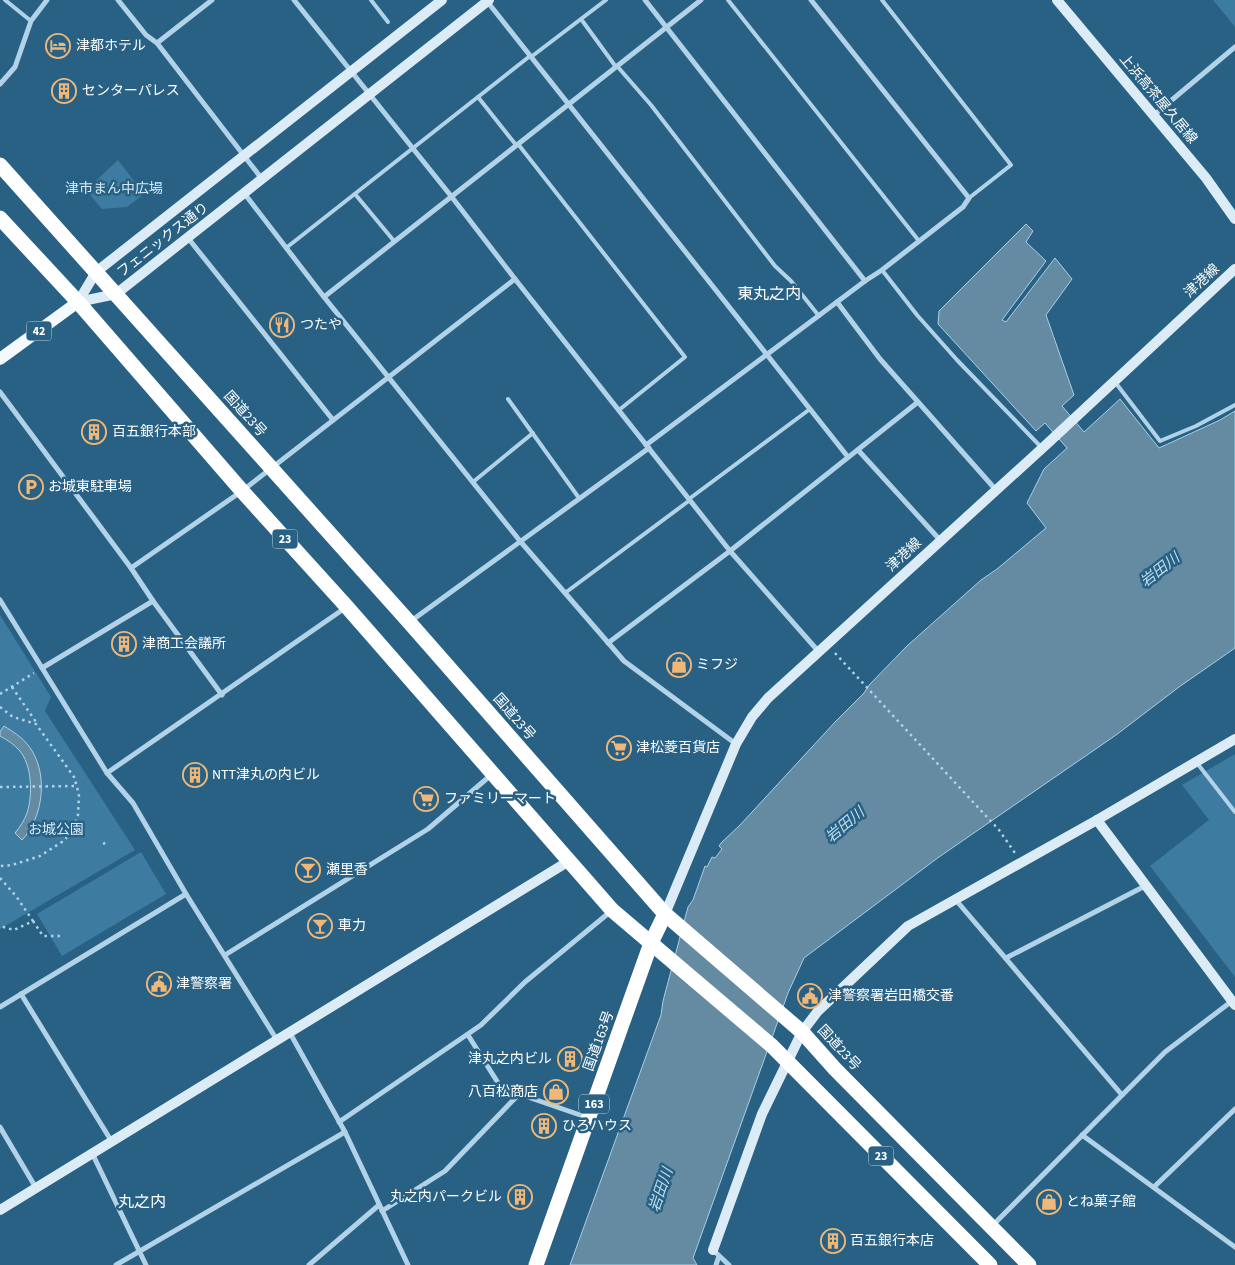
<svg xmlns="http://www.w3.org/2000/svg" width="1235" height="1265" viewBox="0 0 1235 1265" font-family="'Source Sans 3','Noto Sans JP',sans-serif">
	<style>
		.green { fill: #3d7ba0 }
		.water { fill: #648ba2; stroke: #a7d0e7 }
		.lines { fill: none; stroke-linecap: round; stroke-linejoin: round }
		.path { stroke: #b2d3e7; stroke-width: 2.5; stroke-dasharray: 2.5 4; stroke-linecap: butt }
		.lane { stroke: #b2d3e7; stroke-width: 4 }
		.street { stroke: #b2d3e7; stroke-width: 5 }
		.secondary { stroke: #dbecf6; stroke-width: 10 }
		.primary { stroke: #f3f9fe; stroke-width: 12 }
		.highway { stroke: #fff; stroke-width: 15 }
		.labels { text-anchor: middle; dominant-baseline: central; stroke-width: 5; stroke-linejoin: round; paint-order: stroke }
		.shield { fill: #286184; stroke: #bed0da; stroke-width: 1 }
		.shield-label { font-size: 12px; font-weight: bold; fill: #fff }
		.poi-label { font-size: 14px; fill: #fff; stroke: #286184; text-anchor: start }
		.street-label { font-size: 14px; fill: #fff; stroke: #286184 }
		.park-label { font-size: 14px; fill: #d5eaf6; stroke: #286184 }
		.water-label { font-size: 15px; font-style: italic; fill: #bdddee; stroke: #286184 }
		.quarter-label { font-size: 16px; fill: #fff; stroke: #286184 }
	</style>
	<rect width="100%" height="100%" fill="#286184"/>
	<g class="green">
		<polygon points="1213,0 1235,0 1235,27"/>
		<polygon points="118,160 144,194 127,207 102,209 86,190"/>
		<polygon points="0,615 51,697 45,711 135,850 0,929"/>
		<polygon points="1235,754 1235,977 1150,866 1209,820 1182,785"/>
		<polygon points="141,852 166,894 62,956 37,914"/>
	</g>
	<g class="water">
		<polygon points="1026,224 1033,231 1026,242 1046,261 1002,320 1006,322 1055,258 1072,279 1046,315 1074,395 1062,406 1084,432 1120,399 1159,448 1220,420 1235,411 1235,648 1179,687 1116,735 939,857 804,958 788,993 693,1258 697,1265 570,1265 661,1015 663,1001 688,907 693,900 705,866 707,867 712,857 715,858 722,849 719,846 721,843 741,824 836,721 864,693 870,684 907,646 981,580 997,569 1046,528 1027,503 1044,469 1067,448 1045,423 1036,431 938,324 939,311"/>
		<path d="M4,726C12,731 22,737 28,745C49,771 44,817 22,840L15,833C20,827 24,821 27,813C33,795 32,764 19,750C14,744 7,740 0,736V732Z"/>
	</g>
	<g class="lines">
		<g class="path">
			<polyline points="835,653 999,830 1015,853"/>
			<polyline points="12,687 36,722"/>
			<polyline points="0,694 34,673"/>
			<polyline points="0,707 13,717 36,724 74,777 79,794 78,815 74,826 65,840 40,856 12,865 0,866"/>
			<polyline points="0,787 76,786"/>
			<polyline points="103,844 107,842"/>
			<polyline points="0,878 16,896 33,921 14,930 0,926"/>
			<polyline points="33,921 43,936 60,936"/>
		</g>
		<g class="lane">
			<polyline points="5,0 31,21"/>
			<polyline points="371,0 388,22"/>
			<polyline points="728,0 919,241"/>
			<polyline points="882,0 1011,165 969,198"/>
			<polyline points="581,19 616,67"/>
			<polyline points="531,57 606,0"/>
			<polyline points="617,66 651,105 775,266 791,281 819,316"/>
			<polyline points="478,97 516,145"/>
			<polyline points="518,144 685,357 619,410"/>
			<polyline points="355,194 394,241"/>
			<polyline points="286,248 530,56"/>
			<polyline points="882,270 917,315 957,360 1041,447"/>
			<polyline points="1115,382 1160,441 1196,426 1235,405"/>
			<polyline points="508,399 579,498"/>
			<polyline points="473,482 533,433"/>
			<polyline points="689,499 810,409"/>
			<polyline points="565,593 690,500"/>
			<polyline points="1197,763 1235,812"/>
		</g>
		<g class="street">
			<polyline points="118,0 146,35 157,43 262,179"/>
			<polyline points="294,0 451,196 515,279 730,551 819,652"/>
			<polyline points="486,0 848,457"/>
			<polyline points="645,0 865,281"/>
			<polyline points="157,43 212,0"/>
			<polyline points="0,84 15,67 31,21 47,0"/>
			<polyline points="1154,115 1235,47"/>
			<polyline points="244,193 324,297 520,541 624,661 736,744"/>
			<polyline points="188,238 333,420"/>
			<polyline points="324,297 701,0"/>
			<polyline points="837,302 880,359 996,490"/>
			<polyline points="0,392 131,568 153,601 222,695"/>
			<polyline points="646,445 865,281 882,270 963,207 969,198 811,0"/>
			<polyline points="858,450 940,540"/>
			<polyline points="131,568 242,491 515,279"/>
			<polyline points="0,600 107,773 133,803 186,894 277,1040"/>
			<polyline points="411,621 649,448"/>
			<polyline points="608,643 730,551 918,402"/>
			<polyline points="42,668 153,601"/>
			<polyline points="107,773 345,608"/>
			<polyline points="955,899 1122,1095"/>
			<polyline points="225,955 428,829 491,775"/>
			<polyline points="1006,958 1145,886"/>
			<polyline points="21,994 112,1142"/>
			<polyline points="0,1007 186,894"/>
			<polyline points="290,1033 345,1132 408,1265"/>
			<polyline points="468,1035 500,1086 519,1094 586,1117"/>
			<polyline points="339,1122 481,1025 525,982 610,912"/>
			<polyline points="0,1127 36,1188"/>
			<polyline points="1082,1135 1235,1247"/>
			<polyline points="93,1155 146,1265"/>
			<polyline points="1154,1187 1235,1109"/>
			<polyline points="382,1211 445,1171 519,1094"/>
			<polyline points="992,1226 1165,1052 1232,1001"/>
			<polyline points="713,1250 729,1265"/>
			<polyline points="116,1265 345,1132"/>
			<polyline points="309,1265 379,1205"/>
			<polyline points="716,1265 719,1256"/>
		</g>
		<g class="secondary">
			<polyline points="1057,0 1206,178 1235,219"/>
			<polyline points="78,302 116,294 489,0"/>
			<polyline points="78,302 96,272 442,0"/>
			<polyline points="1097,820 1235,1005"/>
			<polyline points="665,914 736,744 752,717 768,698 1048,443 1235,269"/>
			<polyline points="0,1210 569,861"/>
			<polyline points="713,1250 762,1114 802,1032 818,1011 908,926 1097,820 1235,739"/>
		</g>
		<polyline class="primary" points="0,359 78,302"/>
		<g class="highway">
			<polyline points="0,165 409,622 665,914 802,1032 835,1069 1029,1265"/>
			<polyline points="0,218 78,302 242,491 347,607 612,910 772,1046 990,1265"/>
			<polyline points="536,1265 651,943 665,914"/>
		</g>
	</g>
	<defs>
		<symbol id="hotel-ring" viewBox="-11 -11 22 22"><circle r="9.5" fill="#286184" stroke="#efb778" stroke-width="1.5"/><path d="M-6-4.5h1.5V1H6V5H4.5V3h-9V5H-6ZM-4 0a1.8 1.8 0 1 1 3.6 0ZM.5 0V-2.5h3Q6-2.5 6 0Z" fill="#efb778"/></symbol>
		<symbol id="building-ring" viewBox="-11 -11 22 22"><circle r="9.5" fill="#286184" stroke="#efb778" stroke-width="1.5"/><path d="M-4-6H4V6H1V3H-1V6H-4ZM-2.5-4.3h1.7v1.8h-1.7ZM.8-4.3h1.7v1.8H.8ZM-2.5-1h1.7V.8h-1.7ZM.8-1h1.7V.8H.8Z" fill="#efb778"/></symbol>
		<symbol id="restaurant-ring" viewBox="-11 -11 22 22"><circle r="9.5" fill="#286184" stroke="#efb778" stroke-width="1.5"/><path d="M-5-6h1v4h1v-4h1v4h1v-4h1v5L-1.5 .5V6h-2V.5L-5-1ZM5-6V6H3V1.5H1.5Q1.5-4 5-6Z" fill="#efb778"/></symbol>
		<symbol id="parking-ring" viewBox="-11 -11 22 22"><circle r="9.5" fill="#286184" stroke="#efb778" stroke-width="1.5"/><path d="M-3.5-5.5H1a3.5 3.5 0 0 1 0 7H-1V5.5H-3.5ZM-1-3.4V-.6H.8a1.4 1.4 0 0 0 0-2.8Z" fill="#efb778"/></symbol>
		<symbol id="shop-ring" viewBox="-11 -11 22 22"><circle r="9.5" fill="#286184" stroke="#efb778" stroke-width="1.5"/><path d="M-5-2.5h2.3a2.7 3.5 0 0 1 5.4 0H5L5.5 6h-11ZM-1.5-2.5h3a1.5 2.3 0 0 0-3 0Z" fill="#efb778"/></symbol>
		<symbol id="supermarket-ring" viewBox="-11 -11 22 22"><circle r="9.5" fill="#286184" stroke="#efb778" stroke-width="1.5"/><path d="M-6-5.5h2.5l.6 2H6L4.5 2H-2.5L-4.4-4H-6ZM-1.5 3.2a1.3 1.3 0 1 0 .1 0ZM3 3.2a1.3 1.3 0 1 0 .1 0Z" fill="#efb778"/></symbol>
		<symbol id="bar-ring" viewBox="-11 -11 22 22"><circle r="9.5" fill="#286184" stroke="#efb778" stroke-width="1.5"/><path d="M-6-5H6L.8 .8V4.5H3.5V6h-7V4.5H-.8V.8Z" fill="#efb778"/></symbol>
		<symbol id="civic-ring" viewBox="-11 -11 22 22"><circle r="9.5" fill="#286184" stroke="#efb778" stroke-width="1.5"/><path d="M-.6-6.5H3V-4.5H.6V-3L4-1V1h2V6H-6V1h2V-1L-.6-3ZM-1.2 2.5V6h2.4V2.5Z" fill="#efb778"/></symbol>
	</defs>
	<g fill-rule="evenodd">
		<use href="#hotel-ring" x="44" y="32" width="28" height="28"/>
		<use href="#building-ring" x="50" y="77" width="28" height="28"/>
		<use href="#restaurant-ring" x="268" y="311" width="28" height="28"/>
		<use href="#building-ring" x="80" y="418" width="28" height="28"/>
		<use href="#parking-ring" x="17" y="473" width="28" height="28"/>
		<use href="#building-ring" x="110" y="630" width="28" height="28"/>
		<use href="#shop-ring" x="665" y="651" width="28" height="28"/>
		<use href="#supermarket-ring" x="605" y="734" width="28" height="28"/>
		<use href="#building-ring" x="181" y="761" width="28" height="28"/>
		<use href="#supermarket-ring" x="412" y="785" width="28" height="28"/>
		<use href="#bar-ring" x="294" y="856" width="28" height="28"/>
		<use href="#bar-ring" x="306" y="912" width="28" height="28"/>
		<use href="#civic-ring" x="145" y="970" width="28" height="28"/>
		<use href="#civic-ring" x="796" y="982" width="28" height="28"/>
		<use href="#building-ring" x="556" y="1045" width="28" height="28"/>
		<use href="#shop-ring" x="542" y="1078" width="28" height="28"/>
		<use href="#building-ring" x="530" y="1112" width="28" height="28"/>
		<use href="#building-ring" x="506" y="1183" width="28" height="28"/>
		<use href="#shop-ring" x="1035" y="1188" width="28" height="28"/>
		<use href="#building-ring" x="819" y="1227" width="28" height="28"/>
	</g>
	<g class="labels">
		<g class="shield">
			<rect x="26.5" y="321.5" width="25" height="19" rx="4"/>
			<rect x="272.5" y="529.5" width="25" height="19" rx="4"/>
			<rect x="579" y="1094.5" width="30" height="19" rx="4"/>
			<rect x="868.5" y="1146.5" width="25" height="19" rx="4"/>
		</g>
		<g class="shield-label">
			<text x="39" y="331">42</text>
			<text x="285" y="539">23</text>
			<text x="594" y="1104">163</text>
			<text x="881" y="1156">23</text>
		</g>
		<g class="poi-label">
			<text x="76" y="46">津都ホテル</text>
			<text x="82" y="91">センターパレス</text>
			<text x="300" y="325">つたや</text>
			<text x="112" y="432">百五銀行本部</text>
			<text x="48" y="487">お城東駐車場</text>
			<text x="142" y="644">津商工会議所</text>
			<text x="696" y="665">ミフジ</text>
			<text x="636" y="748">津松菱百貨店</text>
			<text x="212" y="775">NTT津丸の内ビル</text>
			<text x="444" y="799">ファミリーマート</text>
			<text x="326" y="870">瀬里香</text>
			<text x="338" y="926">車力</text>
			<text x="176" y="984">津警察署</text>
			<text x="828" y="996">津警察署岩田橋交番</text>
			<text x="552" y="1059" text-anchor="end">津丸之内ビル</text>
			<text x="538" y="1092" text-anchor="end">八百松商店</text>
			<text x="562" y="1126">ひろハウス</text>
			<text x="502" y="1197" text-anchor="end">丸之内パークビル</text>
			<text x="1066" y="1202">とね菓子館</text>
			<text x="850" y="1241">百五銀行本店</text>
		</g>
		<g class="street-label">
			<text transform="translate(1158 99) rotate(50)">上浜高茶屋久居線</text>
			<text transform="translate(163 240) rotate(-38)">フェニックス通り</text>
			<text transform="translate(1202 281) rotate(-43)">津港線</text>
			<text transform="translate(245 414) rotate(48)">国道23号</text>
			<text transform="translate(904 555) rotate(-43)">津港線</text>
			<text transform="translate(514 717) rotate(49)">国道23号</text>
			<text transform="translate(599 1041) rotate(-70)">国道163号</text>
			<text transform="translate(839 1048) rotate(47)">国道23号</text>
		</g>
		<g class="park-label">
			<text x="114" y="189">津市まん中広場</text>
			<text x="56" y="830">お城公園</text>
		</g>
		<g class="water-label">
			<text transform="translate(1160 570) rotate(-38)">岩田川</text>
			<text transform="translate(845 825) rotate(-40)">岩田川</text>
			<text transform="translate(661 1190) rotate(-71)">岩田川</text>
		</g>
		<g class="quarter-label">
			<text x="769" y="294">東丸之内</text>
			<text x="142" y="1202">丸之内</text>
		</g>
	</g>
</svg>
